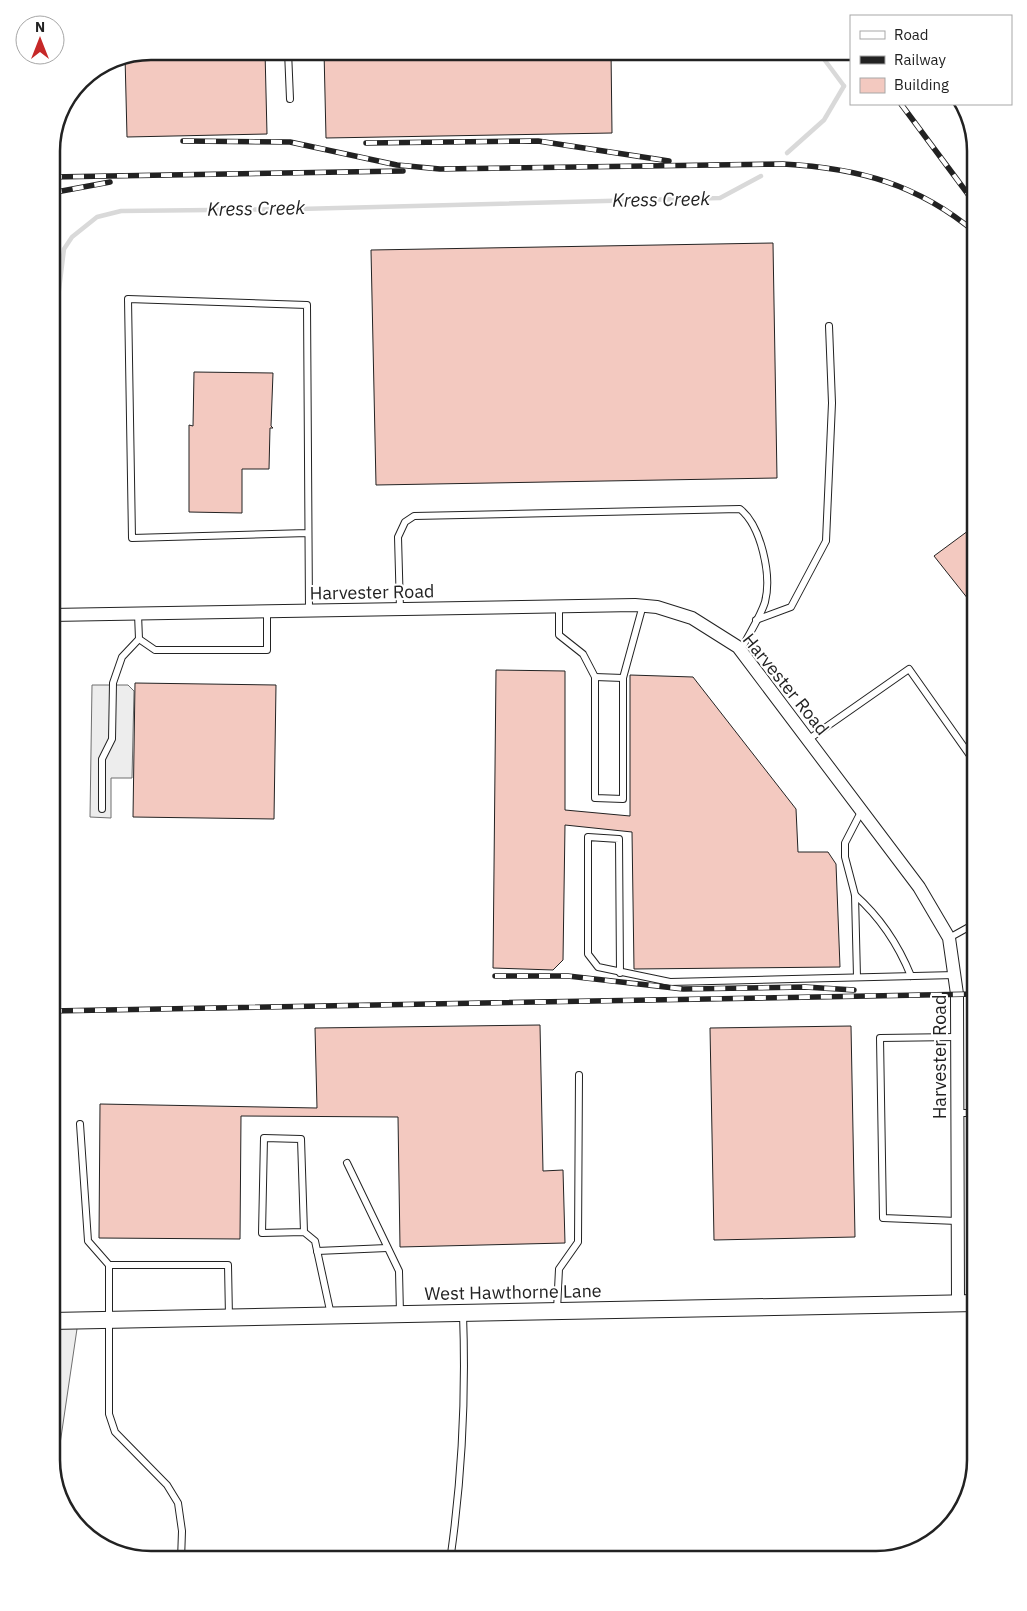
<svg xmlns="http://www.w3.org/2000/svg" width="1027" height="1611" viewBox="0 0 1027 1611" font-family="'IBM Plex Sans',sans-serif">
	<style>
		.green { fill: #eee; stroke: #6f6f6f }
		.parking { fill: #ededed; stroke: #6f6f6f }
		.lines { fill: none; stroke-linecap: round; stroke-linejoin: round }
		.stream { stroke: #d9d9d9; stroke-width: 4.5 }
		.building { fill: #f3c9c0; stroke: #222 }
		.service-casing { stroke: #222; stroke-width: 8 }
		.minor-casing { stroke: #222; stroke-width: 14 }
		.tertiary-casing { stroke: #222; stroke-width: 18 }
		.service { stroke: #fff; stroke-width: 6 }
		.minor { stroke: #fff; stroke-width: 12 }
		.tertiary { stroke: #fff; stroke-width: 16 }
		.rail-casing { stroke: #222; stroke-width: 5.5 }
		.rail { stroke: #fff; stroke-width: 4; stroke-dasharray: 11; stroke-linecap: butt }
		.labels { text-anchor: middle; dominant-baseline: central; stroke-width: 4; stroke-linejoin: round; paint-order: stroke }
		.street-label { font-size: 18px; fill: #222; stroke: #fff }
		.water-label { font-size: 19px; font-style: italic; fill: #222; stroke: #fff }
		.rim { fill: none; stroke: #222; stroke-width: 2.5 }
	</style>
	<rect width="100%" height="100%" fill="#fff"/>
	<polygon class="green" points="51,1321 78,1322 55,1478 51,1460"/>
	<polygon class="parking" points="92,685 128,685 134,691 132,778 111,778 111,818 90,817"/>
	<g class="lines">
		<g class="stream">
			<polyline points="818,51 844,86"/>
			<polyline points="787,153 824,120 844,86"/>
			<polyline points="51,554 54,524 57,306 64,249 72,237 97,217 121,211 299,209 720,198 761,176"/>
		</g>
	</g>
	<g class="building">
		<polygon points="151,51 265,51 267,134 127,137 125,56"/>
		<polygon points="324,51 611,51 612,133 326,138"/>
		<polygon points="773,243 777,478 376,485 371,250"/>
		<polygon points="194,372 273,373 271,426 273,428 270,428 269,469 242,469 242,513 189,512 189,425 193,426"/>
		<polygon points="976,525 976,609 934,556"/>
		<polygon points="496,670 565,671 565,810 630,816 630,675 693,677 796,809 798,852 828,852 836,864 840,967 634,969 632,832 565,825 563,960 553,970 493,968"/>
		<polygon points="135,683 276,685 274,819 133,817"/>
		<polygon points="540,1025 543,1171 563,1170 565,1243 400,1247 398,1117 241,1116 240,1239 99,1238 100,1104 317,1108 315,1028"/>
		<polygon points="851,1026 855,1237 714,1240 710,1028"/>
	</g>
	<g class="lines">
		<defs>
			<g id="service">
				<polyline points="288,51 290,99"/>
				<polyline points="308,533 132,538 128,299 307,305 309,611"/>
				<polyline points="559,606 559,635 583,654 595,677 595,798 623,799 623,678 643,605"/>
				<path d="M400,609L398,537L405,522L414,516L740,509C761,526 772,575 765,602C760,618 748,635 741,650"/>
				<polyline points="756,620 791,607 826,541 832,403 829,326"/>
				<polyline points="139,639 155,650 267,650 267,611"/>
				<polyline points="595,677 623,678"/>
				<polyline points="809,739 909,669 976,764"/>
				<polyline points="102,809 102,759 112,739 113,683 122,657 139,639 138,614"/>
				<path d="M855,895C881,918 898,944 911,976"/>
				<polyline points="949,938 976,923"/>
				<polyline points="620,973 619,839 588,837 588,954 598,967 670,982 955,975"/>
				<polyline points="857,977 855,895 845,857 845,843 861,812"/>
				<polyline points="956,1037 880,1038 883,1218 957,1221"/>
				<polyline points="956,1113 976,1113"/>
				<polyline points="80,1124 88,1241 109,1265 228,1265 229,1317"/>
				<polyline points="347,1163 399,1271 400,1314"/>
				<polyline points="304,1232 301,1139 264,1138 262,1233 304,1232 315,1241 331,1315"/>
				<polyline points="317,1251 387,1248"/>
				<polyline points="109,1265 109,1414 115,1432 167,1485 178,1503 182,1531 181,1560"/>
				<polyline points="557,1310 559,1269 578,1242 579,1075"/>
				<path d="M451,1554C462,1475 466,1395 463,1314"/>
			</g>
			<polyline id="minor" points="51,615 635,605 657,607 692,618 738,647 919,887 949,938 957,994 958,1303"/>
			<polyline id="tertiary" points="51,1321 976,1303"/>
		</defs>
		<use href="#service" class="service-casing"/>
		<use href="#minor" class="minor-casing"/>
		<use href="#tertiary" class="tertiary-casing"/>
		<use href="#service" class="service"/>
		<use href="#minor" class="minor"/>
		<use href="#tertiary" class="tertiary"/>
		<defs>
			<g id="rail">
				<polyline points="901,104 976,205"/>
				<path d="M183,141L290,142L397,165L440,169L783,164C858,168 918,184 976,233"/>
				<polyline points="366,143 538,141 669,161"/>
				<polyline points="51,177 403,171"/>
				<polyline points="51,193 110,182"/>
				<polyline points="495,976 568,976 683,989 805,987 854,990"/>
				<polyline points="51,1011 976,994"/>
			</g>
		</defs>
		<use href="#rail" class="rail-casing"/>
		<use href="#rail" class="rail"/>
	</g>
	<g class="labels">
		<g class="street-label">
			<text transform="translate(372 592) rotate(-1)">Harvester Road</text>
			<text transform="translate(786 684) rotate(51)">Harvester Road</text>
			<text transform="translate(939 1057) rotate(-90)">Harvester Road</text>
			<text transform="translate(513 1292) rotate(-1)">West Hawthorne Lane</text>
		</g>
		<g class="water-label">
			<text transform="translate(661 199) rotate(-1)">Kress Creek</text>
			<text transform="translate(256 208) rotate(-1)">Kress Creek</text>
		</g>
	</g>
	<path d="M0 0H1027V1611H0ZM151 60H876A91 91 0 0 1 967 151V1460A91 91 0 0 1 876 1551H151A91 91 0 0 1 60 1460V151A91 91 0 0 1 151 60Z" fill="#fff" fill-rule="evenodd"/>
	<path class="rim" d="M151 60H876A91 91 0 0 1 967 151V1460A91 91 0 0 1 876 1551H151A91 91 0 0 1 60 1460V151A91 91 0 0 1 151 60Z"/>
	<rect x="850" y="15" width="162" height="90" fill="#ffffff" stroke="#a7a7a7"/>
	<rect x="860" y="31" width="25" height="8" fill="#ffffff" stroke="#a7a7a7"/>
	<text x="894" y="40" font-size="15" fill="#222222">Road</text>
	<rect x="860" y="56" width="25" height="8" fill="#222222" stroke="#a7a7a7"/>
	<text x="894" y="65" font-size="15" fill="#222222">Railway</text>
	<rect x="860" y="78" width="25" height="15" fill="#f3c9c0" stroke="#a7a7a7"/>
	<text x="894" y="90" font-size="15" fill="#222222">Building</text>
	<g transform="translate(40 40)"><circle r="24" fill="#ffffff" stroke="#a7a7a7"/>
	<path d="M0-4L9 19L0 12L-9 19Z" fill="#c62828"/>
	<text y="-8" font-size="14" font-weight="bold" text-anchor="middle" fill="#222222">N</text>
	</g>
</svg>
